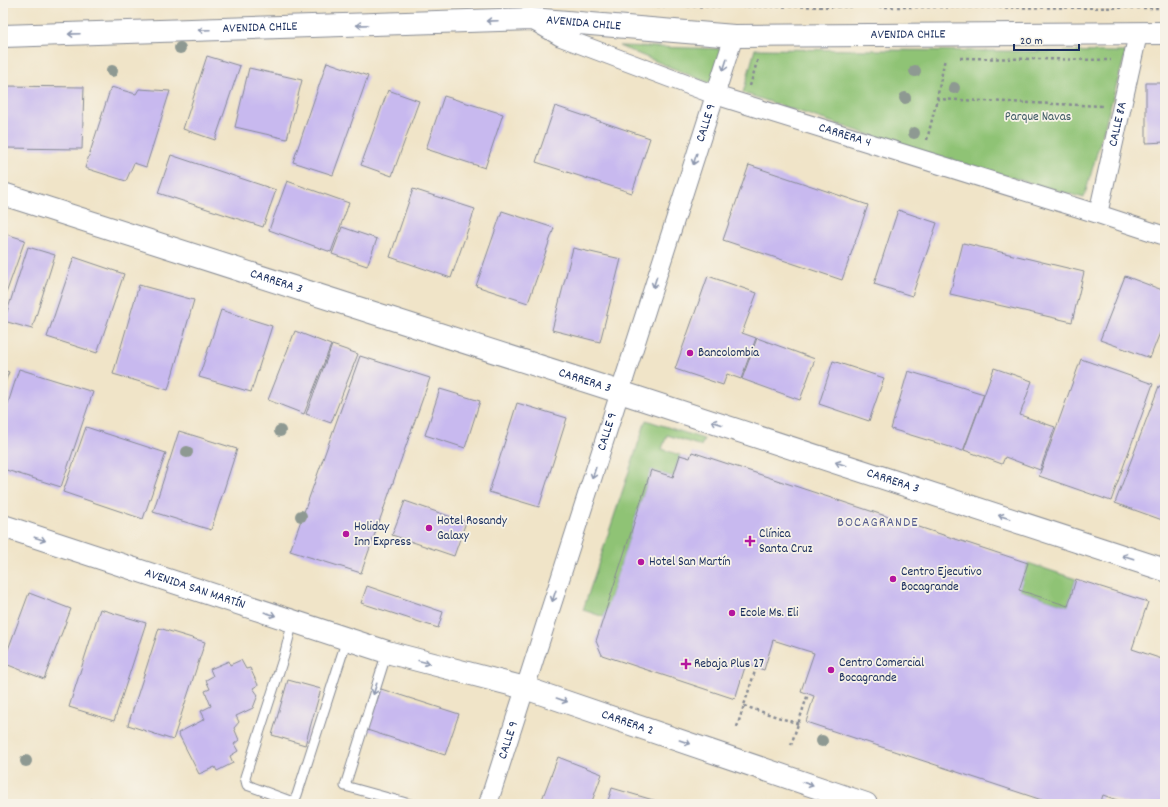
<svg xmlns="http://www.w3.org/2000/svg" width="1168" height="807" viewBox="0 0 1168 807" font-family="Dekko,sans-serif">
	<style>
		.green { fill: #8fc375; stroke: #55796a }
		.building { fill: #c8b9ef }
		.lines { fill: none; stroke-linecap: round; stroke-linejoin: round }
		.lane-casing { stroke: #868a93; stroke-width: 11 }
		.street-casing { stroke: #868a93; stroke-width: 20 }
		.secondary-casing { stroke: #868a93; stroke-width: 24 }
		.path { stroke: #868a93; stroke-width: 2.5; stroke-dasharray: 3 3; stroke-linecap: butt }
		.lane { stroke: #fff; stroke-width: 9 }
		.street { stroke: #fff; stroke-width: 18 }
		.secondary { stroke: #fff; stroke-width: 22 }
		.tree { fill: #8e9992 }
		.oneway { stroke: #8d97ae }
		.poi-dot { fill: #b5179e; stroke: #f7f3e8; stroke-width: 1.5 }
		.labels { text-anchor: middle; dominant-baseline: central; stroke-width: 3.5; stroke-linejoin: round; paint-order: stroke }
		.street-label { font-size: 13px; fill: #1b2f5e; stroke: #f7f3e8 }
		.park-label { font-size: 13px; fill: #3e5b65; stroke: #f7f3e8 }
		.poi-label { font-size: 13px; fill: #1b2f5e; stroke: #f7f3e8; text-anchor: start }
		.neighbourhood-label { font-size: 14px; letter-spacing: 1px; fill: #585f91; stroke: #f7f3e8 }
	</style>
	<rect width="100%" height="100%" fill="#f7f3e8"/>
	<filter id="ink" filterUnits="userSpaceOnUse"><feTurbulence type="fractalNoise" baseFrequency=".025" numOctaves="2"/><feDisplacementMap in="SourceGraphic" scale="8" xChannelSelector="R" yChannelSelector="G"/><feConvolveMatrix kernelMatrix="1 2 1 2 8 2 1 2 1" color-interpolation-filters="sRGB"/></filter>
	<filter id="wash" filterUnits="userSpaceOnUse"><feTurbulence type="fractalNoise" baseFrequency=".012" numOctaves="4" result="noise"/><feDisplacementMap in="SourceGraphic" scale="16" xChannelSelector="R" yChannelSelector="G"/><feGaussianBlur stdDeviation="0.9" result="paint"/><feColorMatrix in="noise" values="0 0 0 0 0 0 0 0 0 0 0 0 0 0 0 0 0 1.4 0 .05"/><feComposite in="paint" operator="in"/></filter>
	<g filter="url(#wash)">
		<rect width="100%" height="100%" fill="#f0e4c8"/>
		<g class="green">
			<polygon points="619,46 726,49 716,86"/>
			<polygon points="755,49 1126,52 1084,198 925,153 743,93"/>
			<polygon points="646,420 704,439 701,446 667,435 662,449 680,455 673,477 651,470 604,617 583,610"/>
			<polygon points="1028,563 1076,579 1068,606 1019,590"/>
		</g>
		<g id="blocks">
			<g class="building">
				<polygon points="207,56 240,66 215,140 183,129"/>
				<polygon points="327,62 368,76 333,175 293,162"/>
				<polygon points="249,68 302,80 287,139 235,127"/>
				<polygon points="1146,83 1165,83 1165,142 1146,143"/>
				<polygon points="3,86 84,87 82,149 3,148"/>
				<polygon points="111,87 136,94 139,89 170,91 146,167 134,163 126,181 85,168"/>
				<polygon points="388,90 419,101 392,176 361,165"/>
				<polygon points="444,96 503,114 485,168 426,149"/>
				<polygon points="555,106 650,138 632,193 536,162"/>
				<polygon points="171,155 276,190 263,227 158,193"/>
				<polygon points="749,165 868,205 842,280 723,240"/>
				<polygon points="287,181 349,203 331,252 269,230"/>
				<polygon points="413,189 475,209 451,278 390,257"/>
				<polygon points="898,210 937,223 912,296 874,284"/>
				<polygon points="502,211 554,228 528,303 476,286"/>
				<polygon points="342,227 377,239 367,266 332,254"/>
				<polygon points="3,233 25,240 3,302"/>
				<polygon points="963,243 1084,272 1072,322 950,294"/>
				<polygon points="28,247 55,255 32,329 4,321"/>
				<polygon points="573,248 621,259 600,342 552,330"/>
				<polygon points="74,257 124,274 97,353 47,337"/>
				<polygon points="708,276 757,293 742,333 756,338 741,379 727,374 723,385 675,369"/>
				<polygon points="1125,276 1165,291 1165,320 1150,358 1100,340"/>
				<polygon points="139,285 194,300 168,390 113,374"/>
				<polygon points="221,310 272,326 251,392 199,377"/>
				<polygon points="295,331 331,345 304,414 268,400"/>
				<polygon points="757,338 815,359 800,400 742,379"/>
				<polygon points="332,345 358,354 331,423 306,414"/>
				<polygon points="360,356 430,378 361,573 290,551"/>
				<polygon points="1081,359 1153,384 1111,501 1039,476"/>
				<polygon points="833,361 884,378 869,421 819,404"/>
				<polygon points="994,368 1032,381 1020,415 1055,427 1040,470 1005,457 1002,464 964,450"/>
				<polygon points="19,369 93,392 61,487 3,469 3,419"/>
				<polygon points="3,370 9,372 3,388"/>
				<polygon points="908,371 984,394 963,451 891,429"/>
				<polygon points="1159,386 1165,388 1165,521 1115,503"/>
				<polygon points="440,389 480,401 465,448 425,435"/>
				<polygon points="517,403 567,418 539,507 489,492"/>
				<polygon points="86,427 166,453 143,519 63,492"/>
				<polygon points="179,431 237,449 211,530 153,512"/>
				<polygon points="692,452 1028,563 1019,590 1068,606 1076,579 1148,602 1132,649 1165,660 1165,804 1128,804 1103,795 1100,804 1054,804 806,722 814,696 801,691 814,653 773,640 764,670 746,664 735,699 602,655 596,641 651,470 673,477 680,455 690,458"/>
				<polygon points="405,501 466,522 454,556 392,535"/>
				<polygon points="367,586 443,612 438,628 361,603"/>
				<polygon points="29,593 71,609 44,679 3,663"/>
				<polygon points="100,609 146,623 114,721 69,707"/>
				<polygon points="159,628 205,642 173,740 128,725"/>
				<polygon points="241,660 246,669 250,668 258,685 253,688 258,695 253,708 236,716 239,722 234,728 239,740 234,744 238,751 230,756 233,763 217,771 215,767 199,774 178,733 205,719 201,711 211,706 205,691 210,689 206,680 213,676 210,669 229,661 230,665"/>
				<polygon points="288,680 321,689 305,745 272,735"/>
				<polygon points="381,689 459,714 445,755 367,730"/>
				<polygon points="558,757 602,774 591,804 545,804 541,802"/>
				<polygon points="612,788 660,802 660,804 607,804"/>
				<polygon points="91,799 107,804 90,804"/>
			</g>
		</g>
	</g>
	<g filter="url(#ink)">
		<use href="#blocks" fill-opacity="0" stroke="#868a93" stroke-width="1"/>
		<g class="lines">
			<defs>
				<g id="lane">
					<polyline points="293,621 284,656 245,777 247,785 290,801 295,799 297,795 347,639"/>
					<polyline points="387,652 345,786 410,804"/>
				</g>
				<g id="street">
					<path id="s1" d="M532,20L561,37L715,95L1098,214L1165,236"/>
					<path id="s2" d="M1098,214L1138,34"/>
					<path id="s3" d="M488,804L734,36"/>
				</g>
				<g id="secondary">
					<path id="s4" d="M3,36L531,19L734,36L1165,33"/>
					<path id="s5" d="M3,194L620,392L1165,570"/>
					<path id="s6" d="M3,526L387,652L525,688L866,804"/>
				</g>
			</defs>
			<use href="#lane" class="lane-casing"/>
			<use href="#street" class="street-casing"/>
			<use href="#secondary" class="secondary-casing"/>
			<g class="path">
				<polyline points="249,3 259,4"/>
				<polyline points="657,6 1165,8"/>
				<polyline points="960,58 1111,60"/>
				<polyline points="750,86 758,58"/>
				<polyline points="937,99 1102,106"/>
				<polyline points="927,140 937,99 945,58"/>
				<polyline points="744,706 799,724"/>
				<polyline points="737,727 756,668"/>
				<polyline points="791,745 808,694"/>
			</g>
			<use href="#lane" class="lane"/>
			<use href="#street" class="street"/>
			<use href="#secondary" class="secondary"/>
		</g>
		<g class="tree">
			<circle cx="180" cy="48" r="6"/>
			<circle cx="112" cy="71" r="6"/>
			<circle cx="915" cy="71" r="6"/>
			<circle cx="954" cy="88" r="6"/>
			<circle cx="905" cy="98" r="6"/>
			<circle cx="914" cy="133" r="6"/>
			<circle cx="280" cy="431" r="6"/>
			<circle cx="187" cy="452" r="6"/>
			<circle cx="301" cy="516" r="6"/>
			<circle cx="822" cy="741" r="6"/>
			<circle cx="26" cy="761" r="6"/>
		</g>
		<defs><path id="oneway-shaft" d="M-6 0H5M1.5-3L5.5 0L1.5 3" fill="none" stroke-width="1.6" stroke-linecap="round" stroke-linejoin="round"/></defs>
		<g class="oneway">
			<use href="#oneway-shaft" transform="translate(492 21) rotate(178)"/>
			<use href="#oneway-shaft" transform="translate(362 25) rotate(178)"/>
			<use href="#oneway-shaft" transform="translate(204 30) rotate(178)"/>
			<use href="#oneway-shaft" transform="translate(74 34) rotate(178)"/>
			<use href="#oneway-shaft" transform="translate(725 65) rotate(108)"/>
			<use href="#oneway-shaft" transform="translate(695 159) rotate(108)"/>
			<use href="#oneway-shaft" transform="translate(655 282) rotate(108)"/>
			<use href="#oneway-shaft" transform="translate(717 423) rotate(-162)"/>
			<use href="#oneway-shaft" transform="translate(841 464) rotate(-162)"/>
			<use href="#oneway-shaft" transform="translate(594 473) rotate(108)"/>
			<use href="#oneway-shaft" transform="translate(1004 517) rotate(-162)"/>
			<use href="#oneway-shaft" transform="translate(40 539) rotate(18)"/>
			<use href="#oneway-shaft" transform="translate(1128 557) rotate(-162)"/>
			<use href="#oneway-shaft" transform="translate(554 596) rotate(108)"/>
			<use href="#oneway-shaft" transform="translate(270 614) rotate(18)"/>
			<use href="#oneway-shaft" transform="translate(424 662) rotate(14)"/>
			<use href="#oneway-shaft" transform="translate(375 689) rotate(107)"/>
			<use href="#oneway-shaft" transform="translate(562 700) rotate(19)"/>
			<use href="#oneway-shaft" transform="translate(685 742) rotate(19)"/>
			<use href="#oneway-shaft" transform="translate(808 784) rotate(19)"/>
		</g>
	</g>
	<g class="poi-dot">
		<circle cx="690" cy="353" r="4"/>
		<circle cx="429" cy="528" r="4"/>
		<circle cx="346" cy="534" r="4"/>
		<path d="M748 535h4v4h4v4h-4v4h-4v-4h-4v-4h4z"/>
		<circle cx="641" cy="562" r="4"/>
		<circle cx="893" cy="579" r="4"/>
		<circle cx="732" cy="613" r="4"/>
		<path d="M684 658h4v4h4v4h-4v4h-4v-4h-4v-4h4z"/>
		<circle cx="831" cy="670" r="4"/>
	</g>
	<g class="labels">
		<g class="street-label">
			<text stroke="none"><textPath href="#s4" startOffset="581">AVENIDA CHILE</textPath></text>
			<text stroke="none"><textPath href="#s4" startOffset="257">AVENIDA CHILE</textPath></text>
			<text stroke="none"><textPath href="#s4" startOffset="906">AVENIDA CHILE</textPath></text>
			<text stroke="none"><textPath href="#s3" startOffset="715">CALLE 9</textPath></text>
			<text stroke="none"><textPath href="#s2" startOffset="92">CALLE 8A</textPath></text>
			<text stroke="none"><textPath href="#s1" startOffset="334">CARRERA 4</textPath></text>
			<text stroke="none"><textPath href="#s5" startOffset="287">CARRERA 3</textPath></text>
			<text stroke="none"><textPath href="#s5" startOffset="611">CARRERA 3</textPath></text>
			<text stroke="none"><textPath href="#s3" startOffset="391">CALLE 9</textPath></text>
			<text stroke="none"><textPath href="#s5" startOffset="935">CARRERA 3</textPath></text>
			<text stroke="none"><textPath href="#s6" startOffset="202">AVENIDA SAN MARTÍN</textPath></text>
			<text stroke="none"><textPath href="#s6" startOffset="655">CARRERA 2</textPath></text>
			<text stroke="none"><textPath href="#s3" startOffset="67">CALLE 9</textPath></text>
		</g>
		<g class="park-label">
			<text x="1038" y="117">Parque Navas</text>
		</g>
		<g class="poi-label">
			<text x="698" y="353">Bancolombia</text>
			<text x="437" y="521">Hotel Rosandy<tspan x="437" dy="15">Galaxy</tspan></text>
			<text x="354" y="527">Holiday<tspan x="354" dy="15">Inn Express</tspan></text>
			<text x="759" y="534">Clínica<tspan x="759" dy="15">Santa Cruz</tspan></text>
			<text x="649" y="562">Hotel San Martín</text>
			<text x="901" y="572">Centro Ejecutivo<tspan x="901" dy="15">Bocagrande</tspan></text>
			<text x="740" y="613">Ecole Ms. Eli</text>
			<text x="839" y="663">Centro Comercial<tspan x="839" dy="15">Bocagrande</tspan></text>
			<text x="694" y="664">Rebaja Plus 27</text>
		</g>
		<g class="neighbourhood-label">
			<text x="878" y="523">BOCAGRANDE</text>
		</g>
	</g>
	<rect width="1168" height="807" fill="none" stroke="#f7f3e8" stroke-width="16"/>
	<path d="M1014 44v6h65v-6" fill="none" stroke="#1b2f5e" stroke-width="2"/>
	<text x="1020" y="44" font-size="12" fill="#1b2f5e" stroke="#f7f3e8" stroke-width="3" paint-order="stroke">20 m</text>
</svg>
